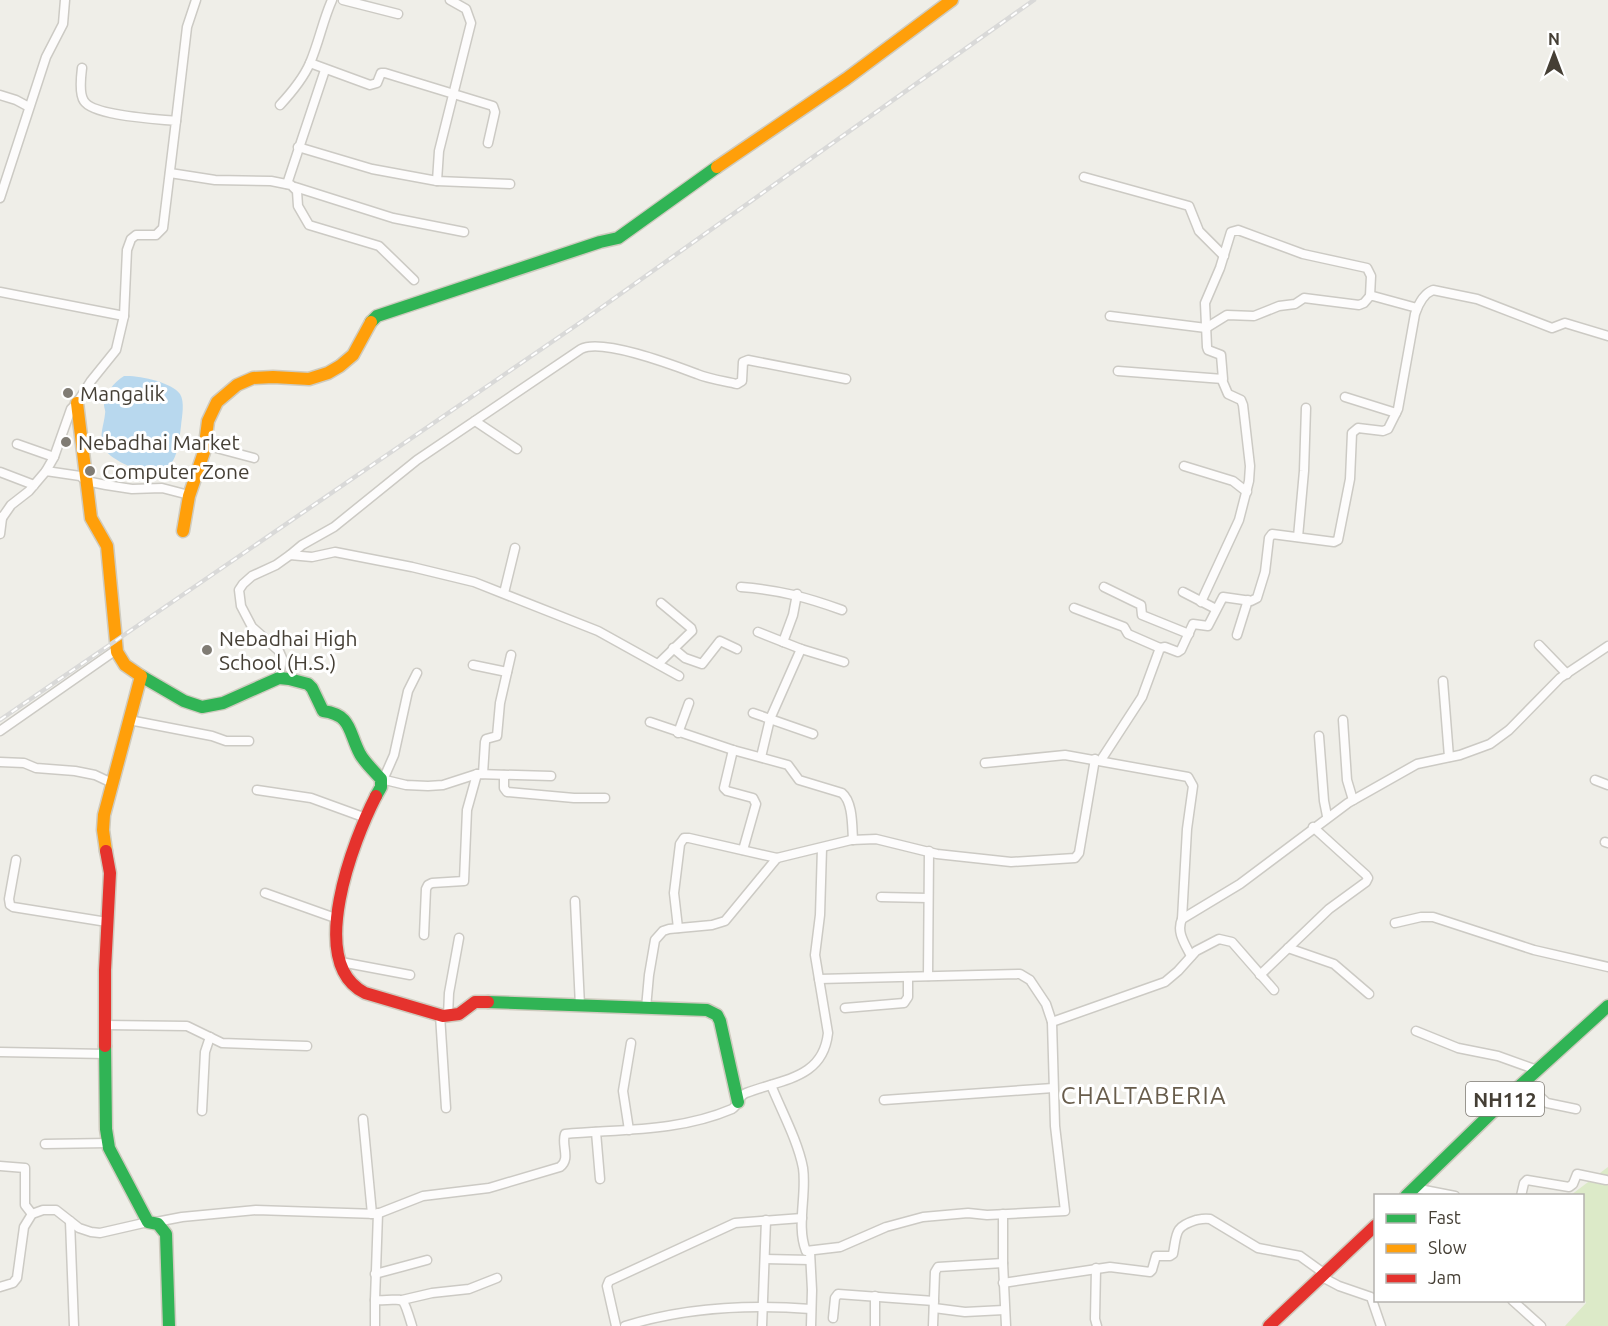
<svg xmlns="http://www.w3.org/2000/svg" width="1608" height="1326" viewBox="0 0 1608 1326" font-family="Ubuntu,sans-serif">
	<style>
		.green { fill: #dceac8 }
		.water { fill: #b8d8ee }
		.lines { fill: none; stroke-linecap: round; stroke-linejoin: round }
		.street-casing { stroke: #cccac4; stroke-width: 11 }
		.fast-casing { stroke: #cfcbbf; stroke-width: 15 }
		.slow-casing { stroke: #cfcbbf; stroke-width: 15 }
		.jam-casing { stroke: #cfcbbf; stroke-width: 15 }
		.street { stroke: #fdfcfc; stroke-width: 8 }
		.fast { stroke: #30b455; stroke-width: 12 }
		.slow { stroke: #ff9f0a; stroke-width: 12 }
		.jam { stroke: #e5322d; stroke-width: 12 }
		.rail-casing { stroke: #d9d9d8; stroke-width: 4.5 }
		.rail { stroke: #fff; stroke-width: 2; stroke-dasharray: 7; stroke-linecap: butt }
		.poi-dot { fill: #807c74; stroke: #fff; stroke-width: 2 }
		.labels { text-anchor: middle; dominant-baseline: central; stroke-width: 6; stroke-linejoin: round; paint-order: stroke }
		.shield { fill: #fff; stroke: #7d7972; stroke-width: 1.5 }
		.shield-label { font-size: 20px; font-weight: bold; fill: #453f35 }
		.poi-label { font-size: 21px; fill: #453f35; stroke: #fff; text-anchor: start }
		.quarter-label { font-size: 24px; letter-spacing: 1.5px; fill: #685d4c; stroke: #fff }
	</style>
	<rect width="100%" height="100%" fill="#efeee8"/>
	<polygon class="green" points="1608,1167 1608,1326 1565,1326 1586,1303 1582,1294 1582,1196 1571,1195"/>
	<path class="water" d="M124,376C138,375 172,382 180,394C185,402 182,416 181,426C179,441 178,463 163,471C150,478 107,460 103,446C99,435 104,425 105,414C106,411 104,408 104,405C105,393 114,382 124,376Z"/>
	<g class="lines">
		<defs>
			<g id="street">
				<polyline points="343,0 398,14"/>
				<polyline points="310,63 370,85 377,83 381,73 385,73 493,106 495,112 488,143"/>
				<polyline points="0,95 16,100 29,107"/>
				<path d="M280,105C292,92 303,79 310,63C319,42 323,20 332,0"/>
				<polyline points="176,121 187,27 196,0"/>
				<polyline points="298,147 372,169 437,181 510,184"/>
				<polyline points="170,173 215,180 271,181 291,185 297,191 298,206 309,225 379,246 414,280"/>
				<polyline points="1084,177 1189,206 1199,231 1224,256"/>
				<polyline points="437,181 439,151 471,23 466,9 450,0"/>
				<polyline points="287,184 325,70"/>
				<polyline points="295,187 393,218 464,232"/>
				<polyline points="0,198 46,57 63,24 65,0"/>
				<polyline points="0,292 124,316"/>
				<polyline points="1110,316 1206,328 1227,315 1254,316 1279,306 1295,304 1304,298 1359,305 1364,303 1370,296 1373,296 1417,308"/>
				<polyline points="1118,371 1223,379 1221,355 1208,350 1207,347 1205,303 1220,268 1231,232 1238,230 1303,254 1367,268 1371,276 1370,296"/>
				<polyline points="1345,397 1396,413"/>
				<polyline points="475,421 517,449"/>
				<polyline points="17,444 54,457"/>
				<polyline points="205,445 254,458"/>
				<polyline points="1184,466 1233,481 1247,492"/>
				<path d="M46,471L54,457L71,409L77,403L91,381L116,350L124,316L127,250L131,239L136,235H156L163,228L176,121C158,119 93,116 84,101C79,94 81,76 82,68"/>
				<polyline points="0,472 34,485"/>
				<polyline points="0,517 2,518 11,505 29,491 46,471 80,476 86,481 106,485 132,489 162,488 189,495"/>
				<polyline points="0,534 2,518"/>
				<polyline points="1298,537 1304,471 1306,408"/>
				<path d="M290,555L302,545L334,527L417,460L581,349C602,338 673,365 697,374C709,379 724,381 737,384L742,381L743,362L748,360L846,379"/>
				<path d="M741,587C779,590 806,597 842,610"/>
				<polyline points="1104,587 1141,605 1142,615 1189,634"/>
				<polyline points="1183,592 1216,609"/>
				<polyline points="504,593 515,548"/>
				<polyline points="1201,602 1239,520 1249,481 1250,466 1243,405 1241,400 1228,394 1222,380"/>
				<polyline points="1074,608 1124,627 1128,634 1160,648"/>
				<polyline points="758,632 801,649 844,662"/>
				<polyline points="1237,635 1248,600"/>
				<polyline points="783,642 793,615 797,594"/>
				<polyline points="1539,645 1567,674"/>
				<polyline points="673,648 685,658 702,664 720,641 737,649"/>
				<polyline points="658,664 692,631 691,628 661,603"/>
				<polyline points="473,665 507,672"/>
				<polyline points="279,678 282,658 279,651 252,627 241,606 239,590 243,584 252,576 276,565 290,555 312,557 335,552 412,567 474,582 598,631 679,676"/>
				<polyline points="1443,681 1449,757"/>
				<polyline points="753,713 813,734"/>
				<polyline points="129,720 212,736 226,741 249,741"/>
				<polyline points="1343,720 1347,780 1353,800"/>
				<path d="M650,722L733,750L788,765L799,780L842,793C853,802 852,826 853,840"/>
				<polyline points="0,731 116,650"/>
				<polyline points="678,733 689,703"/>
				<polyline points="1319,736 1324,801 1327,816"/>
				<polyline points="733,750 724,788 727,791 753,798 756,804 743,850"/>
				<polyline points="761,757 770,719 801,649"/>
				<path d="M1101,760L1142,697L1160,648L1165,647L1178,652L1181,650L1193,624L1208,626L1223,597L1251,601L1257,598L1265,572L1269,538L1272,534L1334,542L1338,540L1350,479L1352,433L1358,428L1383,431L1388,429L1398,409L1415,314C1418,305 1423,294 1433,290L1477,299L1552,328L1565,323L1608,336"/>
				<polyline points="0,762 24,763 36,768 75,771 95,775 112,783"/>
				<polyline points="985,763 1065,755 1188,777 1193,786 1187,829 1182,919"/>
				<polyline points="483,774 485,742 486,739 497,736 500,703 511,655"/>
				<polyline points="504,775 504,788 507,792 574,798 605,798"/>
				<polyline points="381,779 406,785 428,786 443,785 477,774 551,776"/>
				<polyline points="383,780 394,755 408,691 417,673"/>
				<polyline points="1595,780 1608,785"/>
				<polyline points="257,790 311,798 366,818"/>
				<polyline points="1605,842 1608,843"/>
				<polyline points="16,860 9,899 10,905 13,907 107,922"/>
				<polyline points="265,893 338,919"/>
				<polyline points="881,897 928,898"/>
				<polyline points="575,901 580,1006"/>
				<polyline points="1395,923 1421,917 1433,917 1534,950 1608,967"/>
				<polyline points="678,928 674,893 680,844 684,838 689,838 777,858"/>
				<polyline points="424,935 426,889 428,885 432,883 464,881 467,810 477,774"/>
				<polyline points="1288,948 1334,964 1369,994"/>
				<path d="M1191,956C1185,944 1176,932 1182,919L1240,884L1348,803L1417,764L1460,755L1490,744L1509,730L1560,678L1608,646"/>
				<polyline points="341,962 410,975"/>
				<polyline points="1260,975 1329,909 1366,882 1368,878 1366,875 1313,827"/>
				<polyline points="928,976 929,851"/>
				<polyline points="646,1008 649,975 655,940 663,931 669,929 712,925 725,921 777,858 851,840 876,839 937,854 1011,862 1075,858 1079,853 1095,759"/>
				<polyline points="845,1008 904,1003 908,997 908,977"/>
				<polyline points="440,1015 446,1108"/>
				<polyline points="448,1016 449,993 459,938"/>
				<polyline points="1052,1022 1165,982 1178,971 1196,951 1219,939 1232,942 1274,990"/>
				<polyline points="105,1025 187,1026 222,1043 307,1046"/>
				<polyline points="1416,1031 1458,1048 1498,1056 1537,1070"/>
				<polyline points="0,1052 106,1054"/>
				<polyline points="1524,1082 1547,1103 1576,1109"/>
				<path d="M771,1085C781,1110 798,1141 803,1168C807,1194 796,1226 806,1251L840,1247L886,1227L923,1217L968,1213L987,1215L1065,1211L1055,1126L1052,1022L1046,1004L1030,980L1020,974L819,979"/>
				<polyline points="884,1100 1053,1088"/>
				<polyline points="202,1111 205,1052 210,1037"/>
				<polyline points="363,1119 372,1214"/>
				<polyline points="629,1130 623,1091 631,1043"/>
				<polyline points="596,1132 600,1179"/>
				<polyline points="45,1144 108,1143"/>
				<polyline points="0,1166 25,1168 25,1205 32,1214"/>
				<polyline points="1414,1188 1455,1196"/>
				<polyline points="1521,1196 1524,1183 1527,1180 1569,1187 1573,1184 1577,1174 1606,1180"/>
				<path d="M378,1213L375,1300C406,1302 401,1290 412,1326"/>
				<polyline points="1003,1214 1003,1263 1006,1326"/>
				<polyline points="70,1221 74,1326"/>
				<path d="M156,1222L182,1217L256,1210L377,1214L423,1196L489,1188L560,1167C571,1159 561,1145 565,1134C621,1129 678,1132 732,1109C739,1105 738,1096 746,1093C782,1079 823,1079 828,1033L815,955L820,915L822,848"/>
				<polyline points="810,1252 812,1290 811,1326"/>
				<polyline points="765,1259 810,1260"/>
				<polyline points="1096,1268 1095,1319 1097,1326"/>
				<polyline points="375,1274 427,1260"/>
				<polyline points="1322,1277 1339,1286 1371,1297 1381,1326"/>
				<path d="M1003,1283L1110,1267L1150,1272L1152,1270L1156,1256H1170L1173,1254C1177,1233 1174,1227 1196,1220C1201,1219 1204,1218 1210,1219L1258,1248L1300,1256L1325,1274"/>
				<polyline points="0,1287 13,1283 17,1278 24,1227 32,1214 43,1210 56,1210 79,1228 91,1232 100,1233 148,1222"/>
				<polyline points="402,1300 432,1293 469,1289 497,1278"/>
				<polyline points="1512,1300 1541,1326"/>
				<polyline points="934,1308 965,1312 1004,1310"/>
				<polyline points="833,1318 835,1298 838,1294 934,1301"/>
				<polyline points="375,1326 375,1300"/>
				<polyline points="616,1326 607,1286 609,1281 735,1223 802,1218"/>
				<path d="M625,1326C686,1307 748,1304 811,1309"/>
				<polyline points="762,1326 766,1220"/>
				<polyline points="875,1326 875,1296"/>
				<polyline points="933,1326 935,1272 938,1267 1003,1263"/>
			</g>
			<g id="fast">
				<polyline points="371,322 377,316 600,242 618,238 717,167"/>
				<path d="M141,676L184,701L202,707L223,703L279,678L289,679L308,684L312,688L323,711C352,715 348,731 360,754C365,763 374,771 381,779V787L376,796"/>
				<polyline points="488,1002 707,1010 717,1015 720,1021 738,1102"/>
				<polyline points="105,1046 106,1129 109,1148 148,1222 158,1224 166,1234 169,1326"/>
				<polyline points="1406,1196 1512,1093 1608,1006"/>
			</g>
			<g id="slow">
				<polyline points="717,167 846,79 952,0"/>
				<polyline points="77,403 91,518 107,546 117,652 125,665 141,676 104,815 103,830 106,851"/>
				<polyline points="183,531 189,496 204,452 208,421 217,402 237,385 253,378 273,377 309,379 328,373 340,366 353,355 371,322"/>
			</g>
			<g id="jam">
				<path d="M376,796C354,839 305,963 365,993L443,1016L459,1014L475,1002H488"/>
				<polyline points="105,1046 105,970 110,873 106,851"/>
				<polyline points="1269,1326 1376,1225"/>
			</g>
		</defs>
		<use href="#street" class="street-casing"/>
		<use href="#fast" class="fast-casing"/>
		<use href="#slow" class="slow-casing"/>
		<use href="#jam" class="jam-casing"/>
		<use href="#street" class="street"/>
		<use href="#fast" class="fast"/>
		<use href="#slow" class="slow"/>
		<use href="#jam" class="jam"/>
		<defs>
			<polyline id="rail" points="0,720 581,322 1034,0"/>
		</defs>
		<use href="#rail" class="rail-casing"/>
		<use href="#rail" class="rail"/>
	</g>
	<g class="poi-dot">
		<circle cx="68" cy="393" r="6"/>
		<circle cx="66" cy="442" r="6"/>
		<circle cx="90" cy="471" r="6"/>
		<circle cx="207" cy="650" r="6"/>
	</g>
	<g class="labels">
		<rect class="shield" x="1466" y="1082" width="78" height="34" rx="4.5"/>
		<g class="shield-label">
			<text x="1505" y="1099">NH112</text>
		</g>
		<g class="poi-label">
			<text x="80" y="393">Mangalik</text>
			<text x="78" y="442">Nebadhai Market</text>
			<text x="102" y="471">Computer Zone</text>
			<text x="219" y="638">Nebadhai High<tspan x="219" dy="24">School (H.S.)</tspan></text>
		</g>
		<g class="quarter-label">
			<text x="1144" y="1095">CHALTABERIA</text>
		</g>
	</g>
	<rect x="1374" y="1194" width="210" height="108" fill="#ffffff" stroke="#b5b2ae" stroke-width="1.5"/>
	<rect x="1386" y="1214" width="30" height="9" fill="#30b455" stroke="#b5b2ae" stroke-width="1.5"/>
	<text x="1428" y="1224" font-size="18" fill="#453f35">Fast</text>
	<rect x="1386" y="1244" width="30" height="9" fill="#ff9f0a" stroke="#b5b2ae" stroke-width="1.5"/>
	<text x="1428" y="1254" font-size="18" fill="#453f35">Slow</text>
	<rect x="1386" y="1274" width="30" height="9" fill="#e5322d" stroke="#b5b2ae" stroke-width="1.5"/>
	<text x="1428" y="1284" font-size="18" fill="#453f35">Jam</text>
	<g transform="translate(1554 54)" stroke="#ffffff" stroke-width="4.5" paint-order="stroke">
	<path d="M0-4.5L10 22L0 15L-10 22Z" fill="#453f35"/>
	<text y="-9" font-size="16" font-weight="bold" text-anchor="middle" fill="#453f35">N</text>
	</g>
</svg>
